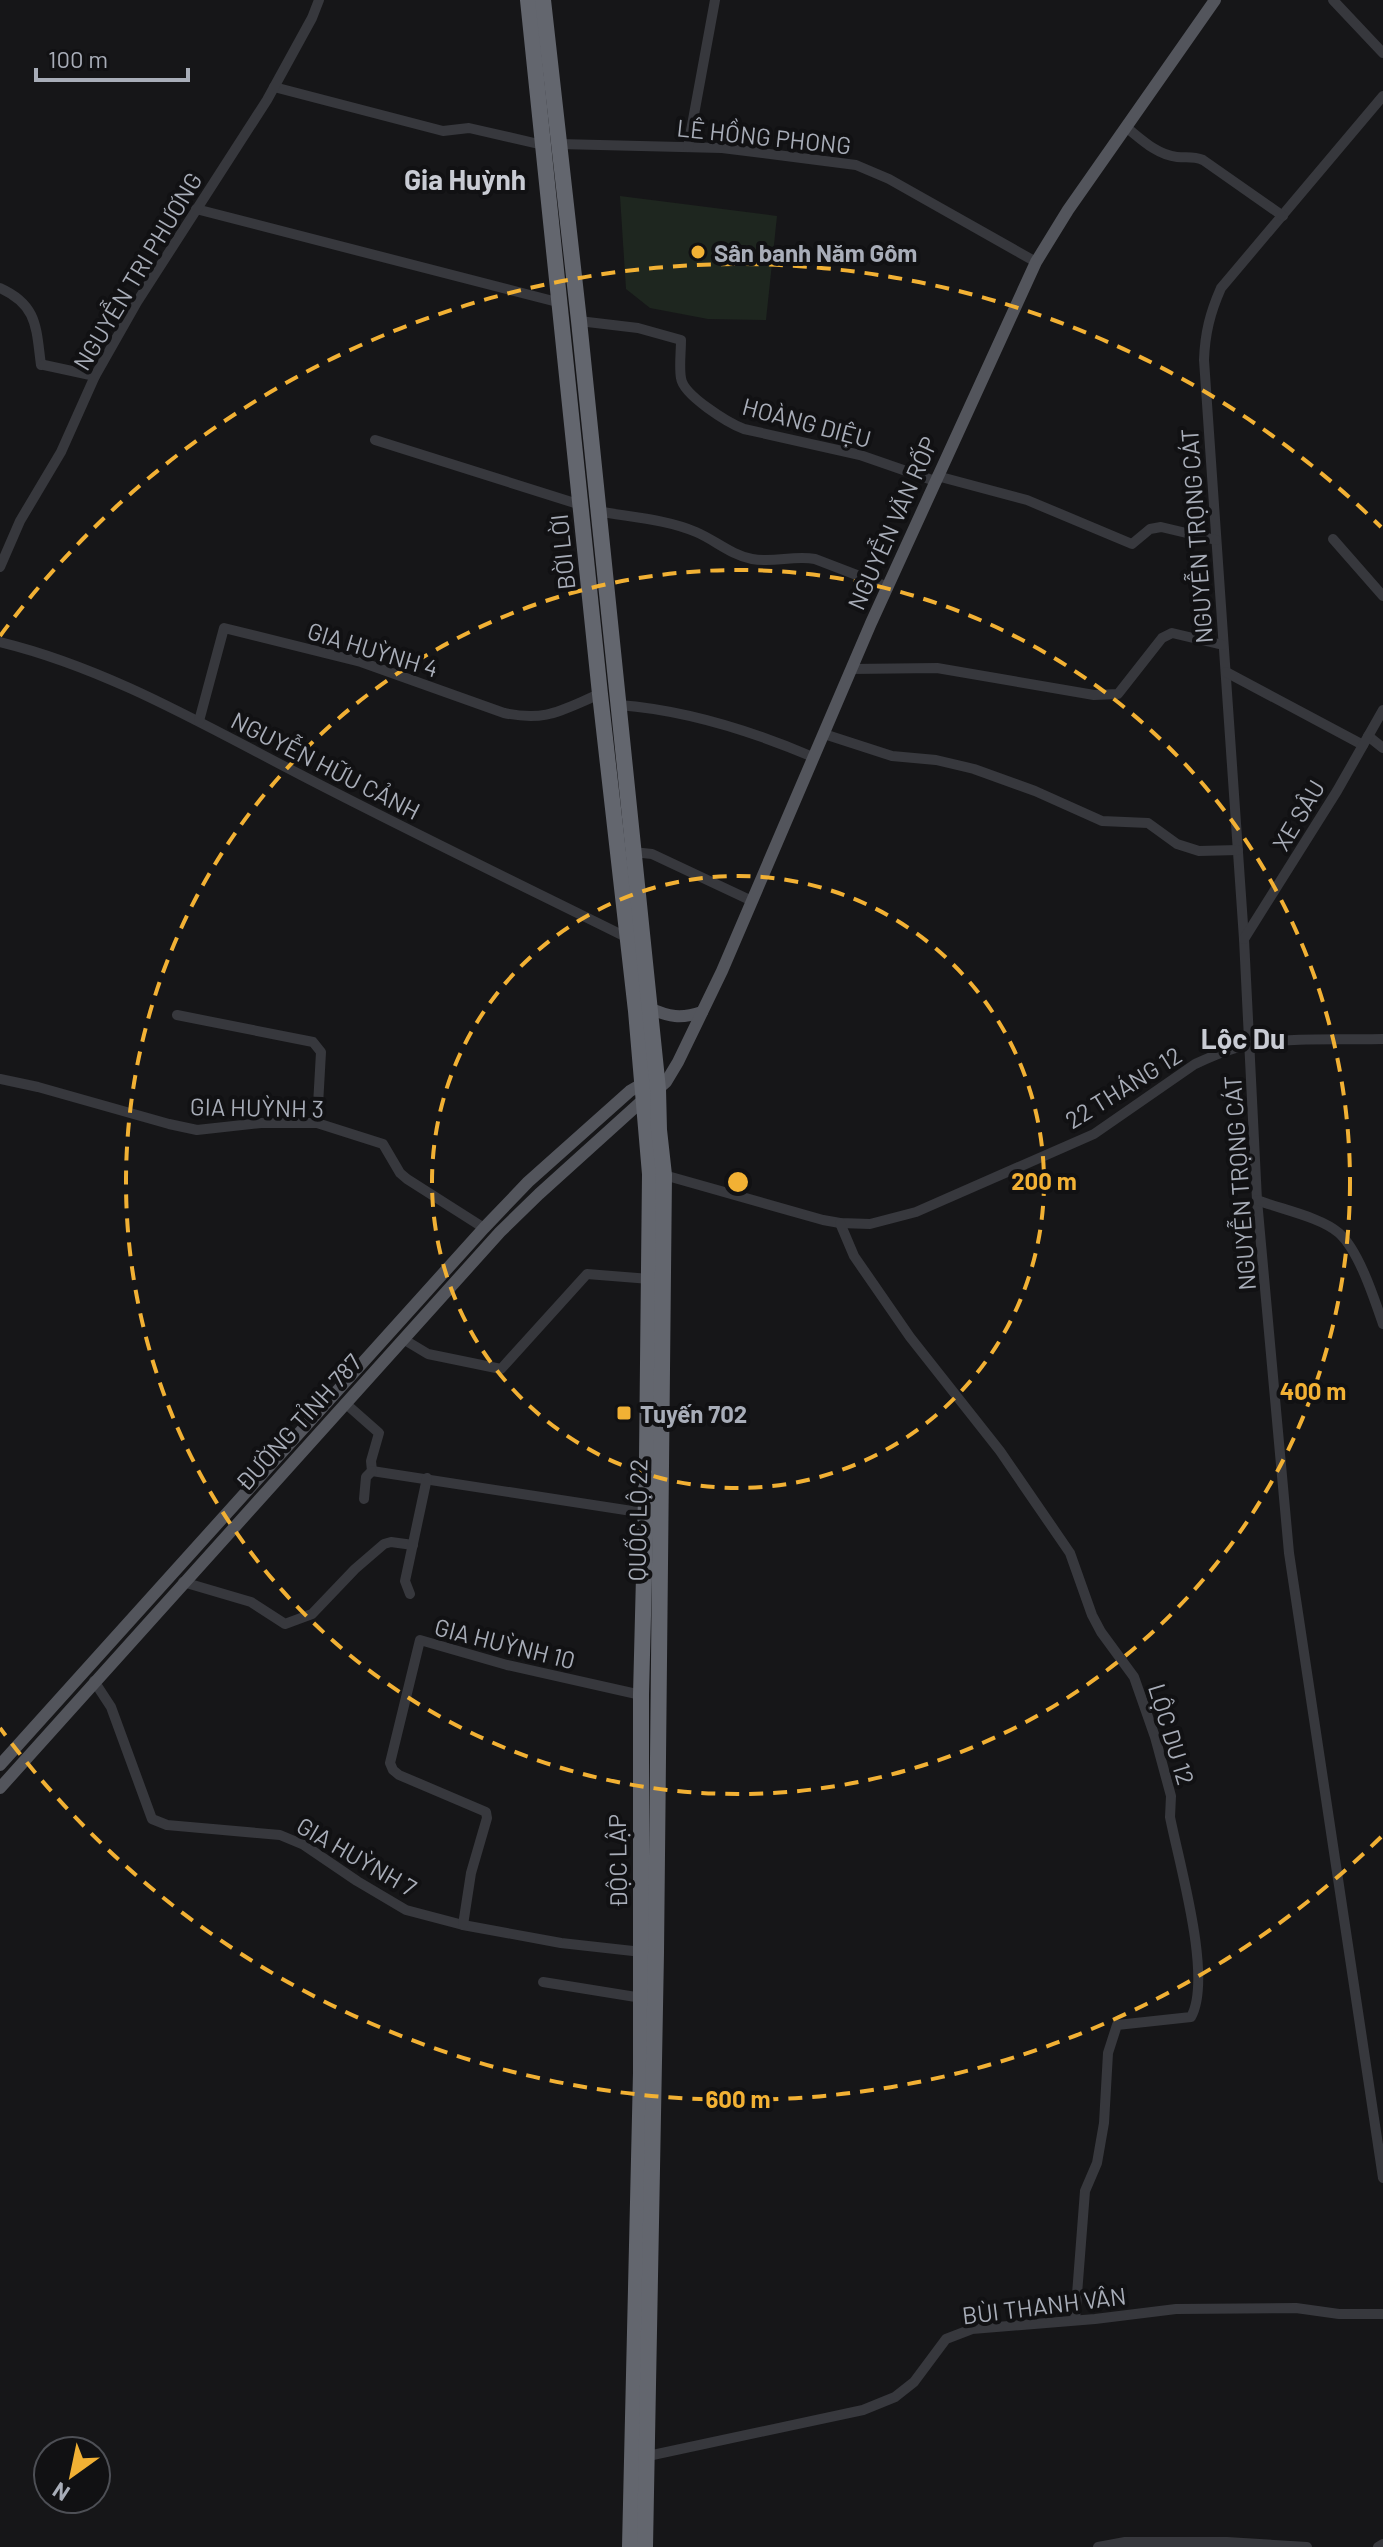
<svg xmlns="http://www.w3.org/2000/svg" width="1383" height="2547" viewBox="0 0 1383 2547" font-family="Barlow,sans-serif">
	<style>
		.pitch { fill: #1e261f }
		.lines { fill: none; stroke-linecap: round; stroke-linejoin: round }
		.minor { stroke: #37383d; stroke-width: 10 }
		.major { stroke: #53555c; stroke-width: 12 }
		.highway { stroke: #63666e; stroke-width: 16 }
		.ring { fill: none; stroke: #f2b134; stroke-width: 4; stroke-dasharray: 14 10 }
		.poi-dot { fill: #f2b134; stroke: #111113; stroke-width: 3 }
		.labels { text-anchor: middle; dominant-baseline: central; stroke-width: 8; stroke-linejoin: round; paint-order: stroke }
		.street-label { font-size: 24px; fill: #a8adb8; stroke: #111113 }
		.poi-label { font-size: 24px; font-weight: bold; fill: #a8adb8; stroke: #111113; text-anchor: start }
		.quarter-label { font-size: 28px; font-weight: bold; fill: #c9ccd4; stroke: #111113 }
		.centre { fill: #f2b134; stroke: #111113; stroke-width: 4 }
		.ring-label { font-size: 24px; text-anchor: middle; font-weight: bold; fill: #f2b134; stroke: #111113; stroke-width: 8; stroke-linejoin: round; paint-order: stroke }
	</style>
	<rect width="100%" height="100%" fill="#161618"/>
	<polygon class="pitch" points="620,196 777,216 766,320 708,319 650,308 626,289"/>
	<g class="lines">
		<g class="minor">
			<polyline points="1333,0 1383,53"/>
			<polyline points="274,87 443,131 469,128 543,145"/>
			<path d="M1383,96L1221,288C1210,313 1205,333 1204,360L1244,939L1257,1200L1289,1553L1383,2178"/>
			<path d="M1126,127C1141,139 1157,155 1177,157C1187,158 1193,156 1203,160L1283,216"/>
			<polyline points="559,144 722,148 856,165 889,179 1036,262"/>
			<polyline points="688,147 715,0"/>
			<polyline points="196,209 561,303"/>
			<path d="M0,288C38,305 36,328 41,365"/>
			<path d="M579,321L638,328L681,340C681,352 679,367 681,378C683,395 728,423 744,429L860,455L935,481"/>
			<polyline points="44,365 95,376"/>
			<polyline points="375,440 581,505"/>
			<polyline points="937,476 1027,500 1132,544 1150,529 1161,527 1216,540"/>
			<path d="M597,511C629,517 666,519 696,532C715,540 731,555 752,559C774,563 794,555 815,559L888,587"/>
			<polyline points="1333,539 1383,596"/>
			<polyline points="0,567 20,521 61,452 95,376 137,302 267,100 312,18 319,0"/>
			<path d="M0,642C107,668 204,725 301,775C409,831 519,884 628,938"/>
			<polyline points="851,669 937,668 1094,695 1118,694 1162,638 1172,633 1223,645"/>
			<polyline points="1226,672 1363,745"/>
			<path d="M619,705C685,710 752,731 813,757"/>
			<path d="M199,721L224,628L361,662L504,713C547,722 561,710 600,694"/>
			<polyline points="824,734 892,756 936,760 974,769 1035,791 1102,821 1148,823 1177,844 1199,851 1238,850"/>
			<polyline points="1368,736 1383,748"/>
			<polyline points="633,852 652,854 752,901"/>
			<polyline points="1244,939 1337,791 1383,710"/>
			<polyline points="177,1015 313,1042 321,1052 317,1123"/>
			<polyline points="0,1079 38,1087 169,1124 197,1130 261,1123 317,1123 383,1144 400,1173 407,1179 484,1228"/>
			<path d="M664,1175L823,1220L840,1223L870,1224L916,1212L1094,1134L1195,1064C1213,1056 1233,1047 1253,1044C1296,1037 1340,1040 1383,1039"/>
			<path d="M1257,1200C1280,1209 1321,1217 1339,1233C1359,1251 1374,1298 1383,1324"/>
			<path d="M840,1223L854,1256L910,1337L1000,1451L1070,1553L1092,1615L1101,1632L1134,1677L1155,1737L1171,1796L1170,1817C1179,1863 1213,1978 1191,2017L1117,2025L1108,2053L1104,2123L1097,2163L1085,2191L1075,2320"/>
			<polyline points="403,1339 428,1354 501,1369 587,1274 650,1279"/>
			<polyline points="345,1403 379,1433 371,1461 372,1471"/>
			<polyline points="372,1471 645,1513"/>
			<polyline points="364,1499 366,1477 372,1471"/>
			<polyline points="183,1582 251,1602 285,1624 312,1614 355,1569 384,1544 391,1542 413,1545"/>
			<polyline points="410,1594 405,1581 427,1478"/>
			<polyline points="94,1681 111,1707 152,1819 167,1825 280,1835 304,1845 357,1881 406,1910 463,1925 561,1943 642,1952"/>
			<polyline points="463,1925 471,1873 487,1818 486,1812 399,1775 393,1770 390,1763 420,1640 507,1665 641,1695"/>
			<polyline points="543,1982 642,1998"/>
			<polyline points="648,2456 863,2410 895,2397 914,2382 946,2339 972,2329 1095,2319 1176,2309 1296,2308 1339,2314 1383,2314"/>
			<polyline points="1098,2547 1125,2542 1227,2542 1307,2547"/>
			<polyline points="1378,2547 1383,2544"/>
		</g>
		<g class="major">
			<path d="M649,1008C669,1017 681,1019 702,1012"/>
			<polyline points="658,1089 666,1082 678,1062 722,971 871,623 1036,262 1068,210 1215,0"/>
			<polyline points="0,1765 484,1228 528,1182 630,1091 642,1084"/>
			<polyline points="0,1788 500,1232 539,1194 643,1100"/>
		</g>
		<g class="highway">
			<polyline points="528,0 600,694 636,1011 650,1174 647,1457 641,1695 641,2073 630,2547"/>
			<polyline points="543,0 579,321 658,1089 659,1130 664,1175 656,1953 645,2547"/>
		</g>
	</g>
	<g class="ring">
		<circle cx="738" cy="1182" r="306"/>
		<circle cx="738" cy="1182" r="612"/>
		<path d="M1381 1837A918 918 0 0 1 0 1728M0 636A918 918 0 0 1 1381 527"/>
	</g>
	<g class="poi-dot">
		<circle cx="698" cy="252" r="8"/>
		<rect x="616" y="1405" width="16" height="16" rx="4"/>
	</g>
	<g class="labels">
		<g class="street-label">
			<text transform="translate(764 136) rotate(6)">LÊ HỒNG PHONG</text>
			<text transform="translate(137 271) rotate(-59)">NGUYỄN TRI PHƯƠNG</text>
			<text transform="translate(807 422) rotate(15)">HOÀNG DIỆU</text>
			<text transform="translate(892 523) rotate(-66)">NGUYỄN VĂN RỐP</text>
			<text transform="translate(1196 536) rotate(-94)">NGUYỄN TRỌNG CÁT</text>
			<text transform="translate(562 552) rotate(-96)">BỜI LỜI</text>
			<text transform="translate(373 649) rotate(17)">GIA HUỲNH 4</text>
			<text transform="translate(326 765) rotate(27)">NGUYỄN HỮU CẢNH</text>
			<text transform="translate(1298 815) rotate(-59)">XE SÂU</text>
			<text transform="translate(1123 1087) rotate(-32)">22 THÁNG 12</text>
			<text transform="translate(257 1107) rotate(1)">GIA HUỲNH 3</text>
			<text transform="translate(1239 1183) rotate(-94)">NGUYỄN TRỌNG CÁT</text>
			<text transform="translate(298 1422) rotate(-48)">ĐƯỜNG TỈNH 787</text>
			<text transform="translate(637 1520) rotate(-89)">QUỐC LỘ 22</text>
			<text transform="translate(505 1643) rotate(14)">GIA HUỲNH 10</text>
			<text transform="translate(1172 1734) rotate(73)">LỘC DU 12</text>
			<text transform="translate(357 1856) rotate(30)">GIA HUỲNH 7</text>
			<text transform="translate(617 1861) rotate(-91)">ĐỘC LẬP</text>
			<text transform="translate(1044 2305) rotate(-7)">BÙI THANH VÂN</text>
		</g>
		<g class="poi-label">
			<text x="714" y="252">Sân banh Năm Gôm</text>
			<text x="640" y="1413">Tuyến 702</text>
		</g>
		<g class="quarter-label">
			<text x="465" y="179">Gia Huỳnh</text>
			<text x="1243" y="1038">Lộc Du</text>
		</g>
	</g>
	<circle cx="738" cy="1182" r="12" class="centre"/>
	<g class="ring-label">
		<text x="1044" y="1190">200 m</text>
		<text x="1313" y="1400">400 m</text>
		<text x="738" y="2108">600 m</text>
	</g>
	<g transform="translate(72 2475) rotate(213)"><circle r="38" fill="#111113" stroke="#4d4f55" stroke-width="2"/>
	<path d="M0-6L14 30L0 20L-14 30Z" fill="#f2b134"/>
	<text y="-12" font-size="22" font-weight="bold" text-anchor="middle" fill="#a8adb8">N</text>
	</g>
	<path d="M36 68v12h152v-12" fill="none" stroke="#a8adb8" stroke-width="4"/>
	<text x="48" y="68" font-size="24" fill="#a8adb8" stroke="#111113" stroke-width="6" paint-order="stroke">100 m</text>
</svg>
